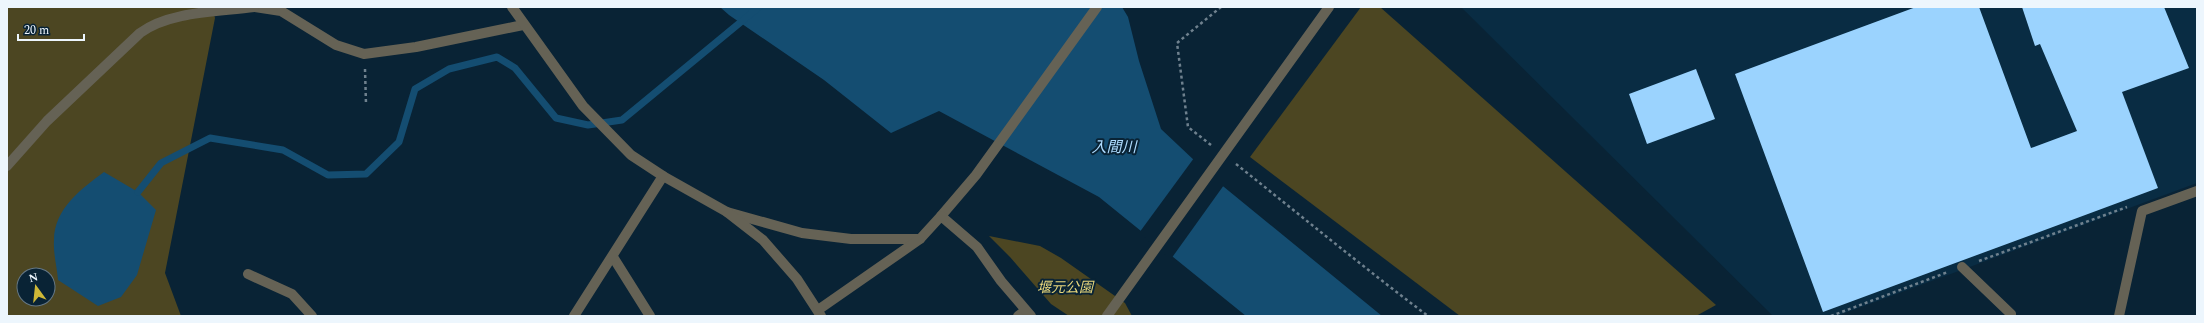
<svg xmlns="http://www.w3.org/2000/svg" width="2204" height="323" viewBox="0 0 2204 323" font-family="Spectral,'Noto Sans JP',serif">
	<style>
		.built { fill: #092c43 }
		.green { fill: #4c4622; fill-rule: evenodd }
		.water { fill: #144d71 }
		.pier { fill: #092335 }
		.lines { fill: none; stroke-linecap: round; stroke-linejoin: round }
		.stream { stroke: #144d71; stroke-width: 7 }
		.building { fill: #9bd3fe }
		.path { stroke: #6f818e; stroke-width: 2.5; stroke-dasharray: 3 3; stroke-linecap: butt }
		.service { stroke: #656255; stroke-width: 10 }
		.pedestrian { stroke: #656255; stroke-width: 10 }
		.minor { stroke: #656255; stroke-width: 10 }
		.tertiary { stroke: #656255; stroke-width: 10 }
		.tertiary-bridge { stroke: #656255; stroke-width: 10 }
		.labels { text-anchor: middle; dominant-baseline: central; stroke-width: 4; stroke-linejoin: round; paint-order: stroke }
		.park-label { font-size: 14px; font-style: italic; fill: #e8d77c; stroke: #092335 }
		.water-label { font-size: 15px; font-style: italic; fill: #aedcff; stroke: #092335 }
	</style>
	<rect width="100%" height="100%" fill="#092335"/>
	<polygon class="built" points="1461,7 2197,7 2197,183 1837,316 1773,316"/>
	<g class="green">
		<path d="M7,7H212L215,18L165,273L181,316H7ZM24,275H48V299H24Z"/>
		<polygon points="1361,7 1380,7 1716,305 1696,316 1460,316 1250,157"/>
		<polygon points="989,236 1040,246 1061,258 1125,303 1132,316 1069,316 1051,304 1010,257"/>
	</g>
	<g class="water">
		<polygon points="720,7 1122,7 1128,17 1139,61 1161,129 1213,178 1382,316 1246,316 1099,197 939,111 891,133 824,80 729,15"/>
		<path d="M104,172L138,192L156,210L137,275L121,297L98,306L58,280C57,267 53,253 54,240C54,209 81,189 104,172Z"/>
	</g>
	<polygon class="pier" points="1194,158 1224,185 1171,259 1139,233"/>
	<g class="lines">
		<polyline class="stream" points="138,192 161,163 210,138 283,150 328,175 366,174 399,142 415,89 449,69 497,57 515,68 556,118 588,125 622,120 759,7"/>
	</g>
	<g class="building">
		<polygon points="1916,7 1979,7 2031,148 2077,131 2040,44 2035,46 2022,7 2164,7 2189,68 2122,92 2158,188 1823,312 1735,74"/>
		<polygon points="1696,69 1715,119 1647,144 1629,94"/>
	</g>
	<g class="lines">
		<g class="path">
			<polyline points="365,69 366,104"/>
			<polyline points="1211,145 1188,127 1177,43 1221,7"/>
			<path d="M1236,164C1300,215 1363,267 1428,316"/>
			<polyline points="1979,261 2127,207"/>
			<polyline points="1831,316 1948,272"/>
		</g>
		<g class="service">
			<polyline points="613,257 650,316"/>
			<polyline points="1962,267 2011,314 2010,316"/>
			<polyline points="248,274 292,294 312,316"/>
			<polyline points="1018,316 1025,311"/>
		</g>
		<polyline class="pedestrian" points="727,212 802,233 851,239 920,239"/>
		<g class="minor">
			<polyline points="255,7 281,11 336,45 364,54 416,47 523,25"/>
			<path d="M7,166L47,121L140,33C170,11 219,12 254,7"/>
			<polyline points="941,216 976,175 1097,7"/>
			<polyline points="574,316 663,176"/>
			<polyline points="2119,316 2142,211 2197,191"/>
		</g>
		<g class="tertiary">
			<polyline points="512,7 583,106 631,155 663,176 727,212 763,240 797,279 821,316"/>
			<polyline points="818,310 920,239 941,216 977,247 1001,281 1031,316"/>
		</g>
		<polyline class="tertiary-bridge" points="1107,316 1329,7"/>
	</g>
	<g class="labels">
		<g class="park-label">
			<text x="1065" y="287">堰元公園</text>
		</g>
		<g class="water-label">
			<text x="1114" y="147">入間川</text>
		</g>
	</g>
	<rect width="2204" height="323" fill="none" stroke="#edf6fd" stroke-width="16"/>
	<g transform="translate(36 287) rotate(345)"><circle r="19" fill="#092335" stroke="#647785"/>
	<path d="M0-3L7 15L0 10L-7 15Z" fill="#cfb837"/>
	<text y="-6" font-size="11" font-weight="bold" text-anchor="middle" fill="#edf6fd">N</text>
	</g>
	<path d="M18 34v6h66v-6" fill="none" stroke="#edf6fd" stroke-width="2"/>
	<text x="24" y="34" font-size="12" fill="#edf6fd" stroke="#092335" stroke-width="3" paint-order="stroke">20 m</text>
</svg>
